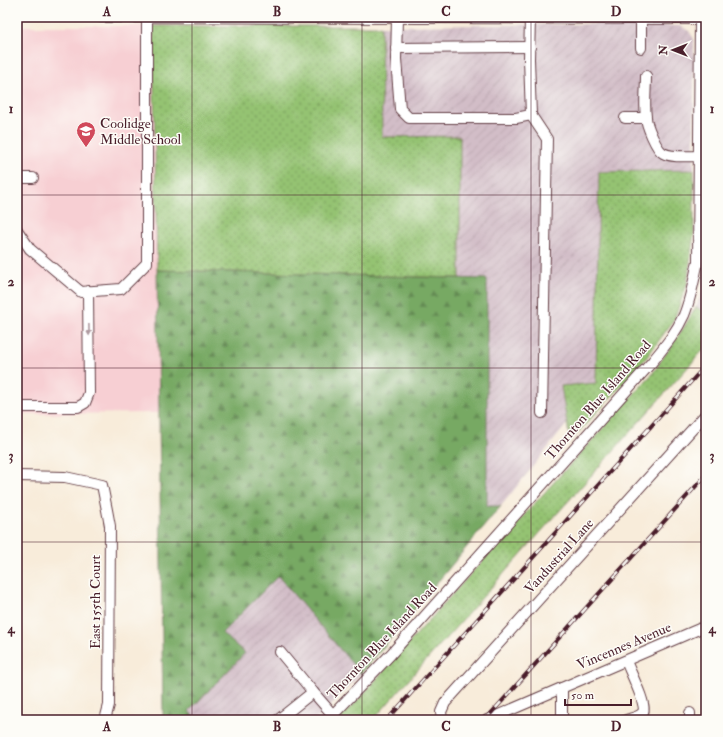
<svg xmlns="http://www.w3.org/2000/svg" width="723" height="737" viewBox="0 0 723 737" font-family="'IM FELL Double Pica',serif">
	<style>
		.built { fill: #f7cfd3 }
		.industrial { fill: url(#industrial-furrows) }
		.grass { fill: url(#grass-dots); stroke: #6f714e }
		.forest { fill: url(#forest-firs); stroke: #606448 }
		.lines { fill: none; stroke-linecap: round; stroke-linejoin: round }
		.minor-casing { stroke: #643e45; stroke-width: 12 }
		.minor { stroke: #fff; stroke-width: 10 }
		.rail-casing { stroke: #4a1f2b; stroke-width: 4 }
		.rail { stroke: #fdfcf7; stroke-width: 2.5; stroke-dasharray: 8; stroke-linecap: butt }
		.oneway { fill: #ae9aa0 }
		.grid { fill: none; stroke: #4a1f2b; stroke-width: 1; stroke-opacity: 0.55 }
		.labels { text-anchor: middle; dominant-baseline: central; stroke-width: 3; stroke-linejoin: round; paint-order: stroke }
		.poi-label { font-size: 14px; fill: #4a1f2b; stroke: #fdfcf7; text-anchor: start }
		.street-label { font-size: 14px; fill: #4a1f2b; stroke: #fdfcf7 }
		.neatline { fill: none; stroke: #4a1f2b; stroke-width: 1.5 }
		.grid-label { font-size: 13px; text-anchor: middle; font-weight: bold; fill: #4a1f2b }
	</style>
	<defs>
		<pattern id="industrial-furrows" width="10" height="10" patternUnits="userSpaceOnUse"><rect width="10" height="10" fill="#d2bdc7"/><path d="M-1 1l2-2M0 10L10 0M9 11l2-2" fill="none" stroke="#b6a2ab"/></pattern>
		<pattern id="grass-dots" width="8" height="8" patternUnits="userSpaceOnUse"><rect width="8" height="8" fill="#94c372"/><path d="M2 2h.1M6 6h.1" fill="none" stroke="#7b9e5e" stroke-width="1.8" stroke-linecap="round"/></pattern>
		<pattern id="forest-firs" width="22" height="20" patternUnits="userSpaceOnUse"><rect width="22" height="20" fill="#77a964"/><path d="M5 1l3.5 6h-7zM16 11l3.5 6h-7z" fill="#648953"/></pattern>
	</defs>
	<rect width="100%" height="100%" fill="#fdfcf7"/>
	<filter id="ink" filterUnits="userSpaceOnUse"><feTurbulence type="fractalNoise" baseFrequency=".025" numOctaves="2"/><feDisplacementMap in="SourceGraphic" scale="8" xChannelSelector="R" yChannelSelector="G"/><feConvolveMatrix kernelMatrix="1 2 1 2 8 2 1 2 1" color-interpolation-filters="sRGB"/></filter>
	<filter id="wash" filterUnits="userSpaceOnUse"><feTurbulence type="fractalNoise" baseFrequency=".012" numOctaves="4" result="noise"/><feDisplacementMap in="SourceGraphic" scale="16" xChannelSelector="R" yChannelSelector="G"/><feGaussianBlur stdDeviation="0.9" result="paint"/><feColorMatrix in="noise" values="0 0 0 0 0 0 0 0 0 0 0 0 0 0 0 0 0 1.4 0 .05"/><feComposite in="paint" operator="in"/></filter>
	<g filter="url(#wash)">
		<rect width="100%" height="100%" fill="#f8ecda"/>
		<polygon class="built" points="17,26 153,26 159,413 17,414"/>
		<g class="industrial">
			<polygon points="600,24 680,26 689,31 694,39 694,170 599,172 596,384 562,386 567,424 501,506 487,506 487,280 460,278 460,137 382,137 381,26"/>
			<polygon points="706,237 706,313 696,307 704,287"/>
			<polygon points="278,576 361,674 316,720 196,720 189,711 245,653 221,633"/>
		</g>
		<g class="grass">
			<polygon points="153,26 381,26 382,137 460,136 460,278 157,270"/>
			<polygon points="694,170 694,233 687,284 674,320 647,357 627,380 570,441 561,386 596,383 599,172"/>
			<polygon points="696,307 706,313 706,347 373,720 338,720 355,703 458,588 652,374 681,332"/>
		</g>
		<polygon class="forest" points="157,270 487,279 487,506 501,506 361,674 278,576 222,633 245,653 189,711 196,720 163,720"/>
	</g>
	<g filter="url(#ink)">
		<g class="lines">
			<defs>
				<g id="minor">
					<polyline points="101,17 705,19"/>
					<polyline points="397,18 396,59 400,109 409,118 516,118 531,115 529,59 530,19"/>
					<polyline points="641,19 641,48"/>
					<polyline points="396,48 530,47"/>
					<path d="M646,76C646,89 644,103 646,117C646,124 656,149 663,153C672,158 689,156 699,156"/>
					<polyline points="531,115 547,139 542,413"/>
					<polyline points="625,118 646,118"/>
					<polyline points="17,178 33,178"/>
					<polyline points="17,230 30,249 81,292 121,289 147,263 147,17"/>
					<polyline points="17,407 78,407 85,403 89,393 88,291"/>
					<polyline points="17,476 65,477 102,485 107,510 110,526 109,705 105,720"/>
					<polyline points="280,652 313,692 333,715"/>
					<path d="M626,661C629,669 648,707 643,712C640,717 631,718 626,720"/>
					<polyline points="562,688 562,720"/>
					<polyline points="690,713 690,720"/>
					<polyline points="278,720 313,692"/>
					<path d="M328,720L391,654L652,362C664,347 676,333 684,315C691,298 694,279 698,261L700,19"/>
					<polyline points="442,720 441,712 445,703 706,414"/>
					<polyline points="487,720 706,626"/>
				</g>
			</defs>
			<use href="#minor" class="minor-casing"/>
			<use href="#minor" class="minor"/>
			<defs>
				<g id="rail">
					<polyline points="387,720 706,365"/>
					<polyline points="485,720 706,475"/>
				</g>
			</defs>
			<use href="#rail" class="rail-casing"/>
			<use href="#rail" class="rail"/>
		</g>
		<defs><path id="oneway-solid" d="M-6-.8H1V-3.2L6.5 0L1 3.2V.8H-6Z"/></defs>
		<use class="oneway" href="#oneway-solid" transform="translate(89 330) rotate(89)"/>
	</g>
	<path class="grid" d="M192,17V720M362,17V720M531,17V720M17,195H706M17,368H706M17,542H706"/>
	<defs>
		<symbol id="school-pin" viewBox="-11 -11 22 30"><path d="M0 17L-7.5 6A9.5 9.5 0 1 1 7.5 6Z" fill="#d1495b" stroke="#fdfcf7"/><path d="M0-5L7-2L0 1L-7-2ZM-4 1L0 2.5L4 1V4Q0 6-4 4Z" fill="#fff"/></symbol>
	</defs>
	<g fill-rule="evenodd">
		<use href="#school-pin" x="75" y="120" width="22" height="30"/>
	</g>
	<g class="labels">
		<g class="poi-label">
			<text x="100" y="123">Coolidge<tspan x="100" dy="16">Middle School</tspan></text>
		</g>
		<g class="street-label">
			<text transform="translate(598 400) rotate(-49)">Thornton Blue Island Road</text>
			<text transform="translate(559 556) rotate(-48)">Vandustrial Lane</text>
			<text transform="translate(95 602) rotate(-90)">East 155th Court</text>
			<text transform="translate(382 641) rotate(-47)">Thornton Blue Island Road</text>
			<text transform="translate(624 646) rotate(-23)">Vincennes Avenue</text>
		</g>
	</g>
	<rect width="723" height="737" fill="none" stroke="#fdfcf7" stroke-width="44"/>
	<g transform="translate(673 50) rotate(270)" stroke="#fdfcf7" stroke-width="3" paint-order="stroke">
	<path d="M0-3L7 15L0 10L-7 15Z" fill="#4a1f2b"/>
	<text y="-6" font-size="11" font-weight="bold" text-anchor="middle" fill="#4a1f2b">N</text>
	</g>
	<path d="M565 699v6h66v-6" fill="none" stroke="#4a1f2b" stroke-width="2"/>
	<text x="571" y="699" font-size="12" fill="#4a1f2b" stroke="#fdfcf7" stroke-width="3" paint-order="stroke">50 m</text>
	<rect x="22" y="22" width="679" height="693" class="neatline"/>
	<g class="grid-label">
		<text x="107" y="16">A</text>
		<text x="277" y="16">B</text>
		<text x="446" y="16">C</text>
		<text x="616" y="16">D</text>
		<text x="11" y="113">1</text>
		<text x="712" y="113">1</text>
		<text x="11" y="286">2</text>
		<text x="712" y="286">2</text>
		<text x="11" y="460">3</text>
		<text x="712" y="460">3</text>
		<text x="11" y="633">4</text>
		<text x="712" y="633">4</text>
		<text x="107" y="731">A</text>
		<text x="277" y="731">B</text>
		<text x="446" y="731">C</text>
		<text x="616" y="731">D</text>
	</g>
</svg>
